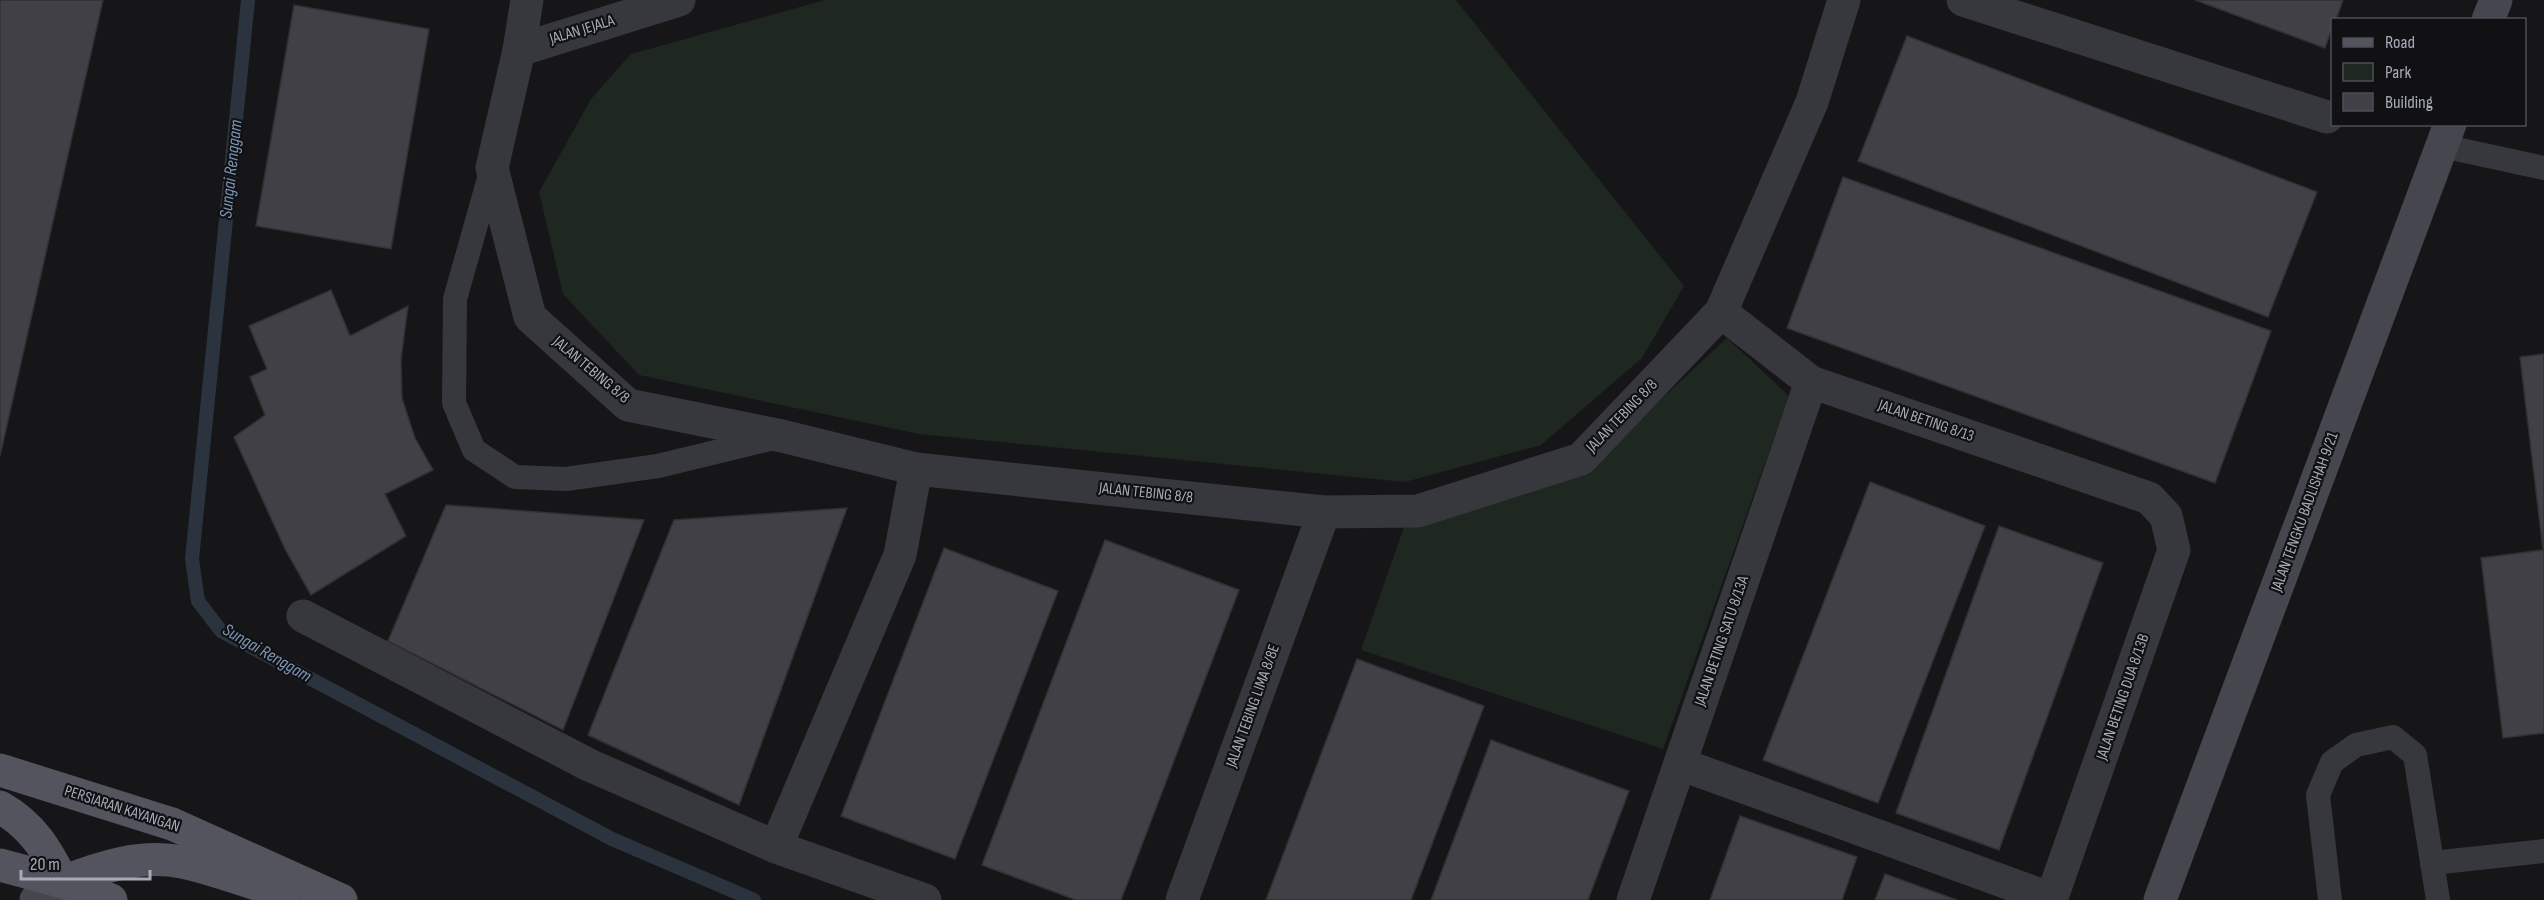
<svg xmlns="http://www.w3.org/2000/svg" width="2544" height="900" viewBox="0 0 2544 900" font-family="'Sofia Sans Condensed',sans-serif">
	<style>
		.green { fill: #1e2720 }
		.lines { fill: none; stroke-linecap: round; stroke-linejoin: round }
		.stream { stroke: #2b343e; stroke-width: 14 }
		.building { fill: #404046; stroke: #313035; stroke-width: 1.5 }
		.lane { stroke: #37373e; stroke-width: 24 }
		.street { stroke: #37373e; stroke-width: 33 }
		.secondary { stroke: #45464e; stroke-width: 33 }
		.primary { stroke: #53545d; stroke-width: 33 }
		.labels { text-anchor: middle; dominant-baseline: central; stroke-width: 4.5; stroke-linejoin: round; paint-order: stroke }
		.street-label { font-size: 16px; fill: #a7abb9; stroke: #111114 }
		.water-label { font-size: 18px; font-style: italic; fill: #7c96b7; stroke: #111114 }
	</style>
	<rect width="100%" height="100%" fill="#161619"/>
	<g class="green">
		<polygon points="825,0 1456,0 1684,286 1642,358 1541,445 1405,482 919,434 639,375 563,294 539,192 591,99 631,54"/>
		<polygon points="1727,338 1789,396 1663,749 1361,650 1405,524 1586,469"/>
	</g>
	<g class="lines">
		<polyline class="stream" points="248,0 192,559 198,601 221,631 612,839 754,900"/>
	</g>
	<g class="building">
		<polygon points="0,0 103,0 0,456"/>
		<polygon points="2195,0 2343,0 2336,20 2332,20 2332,28 2325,48"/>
		<polygon points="294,5 429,29 391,249 256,226"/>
		<polygon points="1907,36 2317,192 2268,317 1858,161"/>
		<polygon points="1843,177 2271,331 2215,483 1787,328"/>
		<polygon points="331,290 350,336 408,306 401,359 402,398 415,438 433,470 385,494 406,536 311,595 285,549 234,437 265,415 250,377 267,369 249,326"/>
		<polygon points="2544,354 2544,733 2503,738 2481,558 2543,550 2520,357"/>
		<polygon points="1870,482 1985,526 1878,803 1763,760"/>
		<polygon points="446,505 644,520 563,730 388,641"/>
		<polygon points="847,508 739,805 588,735 674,520"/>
		<polygon points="1999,526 2103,563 1999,850 1896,813"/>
		<polygon points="1105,540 1239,590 1121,900 1076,900 982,865"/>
		<polygon points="944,548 1058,591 955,859 841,816"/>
		<polygon points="1357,659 1484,706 1411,900 1266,900"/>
		<polygon points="1491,740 1629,791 1588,900 1431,900"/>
		<polygon points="1740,816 1857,857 1842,900 1710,900"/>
		<polygon points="1885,874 1957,900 1875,900"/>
	</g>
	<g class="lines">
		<g class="lane">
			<polyline points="2442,146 2544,168"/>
			<polyline points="492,168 455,299 454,403 474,450 515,477 566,479 658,466 774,438"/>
			<polyline points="2432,863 2544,851"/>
			<polyline points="2330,900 2318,795 2332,762 2356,745 2393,737 2415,755 2438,900"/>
		</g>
		<g class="street">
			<polyline points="527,0 519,50 492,168 530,317 628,405 782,436 916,469 1324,512 1418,511 1581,459 1721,312 1812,102 1844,0"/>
			<polyline points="1963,0 2327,117"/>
			<polyline points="519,50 679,0"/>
			<polyline points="1721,312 1811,382 2149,498 2166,516 2174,550 2051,900"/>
			<polyline points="303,616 589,765 776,847 925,900"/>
			<polyline points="1680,764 2052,899"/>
			<polyline points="776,847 900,555 916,469"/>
			<polyline points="1182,900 1324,512"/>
			<polyline points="1633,900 1811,382"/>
		</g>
		<g class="secondary">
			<polyline points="2488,20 2496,0"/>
			<polyline points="36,900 63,882 67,900"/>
			<polyline points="2160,900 2450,124"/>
		</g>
		<g class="primary">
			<polyline points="0,770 172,824 341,900"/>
			<path d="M0,807C33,826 46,849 63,882"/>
			<polyline points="0,865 63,882 111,900"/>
			<path d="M63,882C101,867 141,854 182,862C217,869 250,884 285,892"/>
		</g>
	</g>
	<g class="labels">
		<g class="street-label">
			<text transform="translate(582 30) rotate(-17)">JALAN JEJALA</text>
			<text transform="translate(591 370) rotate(40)">JALAN TEBING 8/8</text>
			<text transform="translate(1622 416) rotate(-46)">JALAN TEBING 8/8</text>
			<text transform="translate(1926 421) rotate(19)">JALAN BETING 8/13</text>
			<text transform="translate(1146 493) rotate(6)">JALAN TEBING 8/8</text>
			<text transform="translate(2305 512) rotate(-70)">JALAN TENGKU BADLISHAH 9/21</text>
			<text transform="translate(1722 641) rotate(-71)">JALAN BETING SATU 8/13A</text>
			<text transform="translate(2123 697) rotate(-71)">JALAN BETING DUA 8/13B</text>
			<text transform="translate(1253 706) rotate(-70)">JALAN TEBING LIMA 8/8E</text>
			<text transform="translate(122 809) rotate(18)">PERSIARAN KAYANGAN</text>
		</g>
		<g class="water-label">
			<text transform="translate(231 169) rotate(-84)">Sungai Renggam</text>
			<text transform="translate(267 653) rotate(30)">Sungai Renggam</text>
		</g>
	</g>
	<rect x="2331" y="18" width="195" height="108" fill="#111114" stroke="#4d4f56" stroke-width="1.5"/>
	<rect x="2343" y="38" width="30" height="9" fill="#53545d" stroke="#4d4f56" stroke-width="1.5"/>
	<text x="2385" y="48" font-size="18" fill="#a7abb9">Road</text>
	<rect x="2343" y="63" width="30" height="18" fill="#1e2720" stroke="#4d4f56" stroke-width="1.5"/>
	<text x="2385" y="78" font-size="18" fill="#a7abb9">Park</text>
	<rect x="2343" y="93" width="30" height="18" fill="#404046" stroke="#4d4f56" stroke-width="1.5"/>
	<text x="2385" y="108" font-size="18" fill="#a7abb9">Building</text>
	<path d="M21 870v9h129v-9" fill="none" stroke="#a7abb9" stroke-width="3"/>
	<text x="30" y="870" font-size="18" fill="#a7abb9" stroke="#111114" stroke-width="4.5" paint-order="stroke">20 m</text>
</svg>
